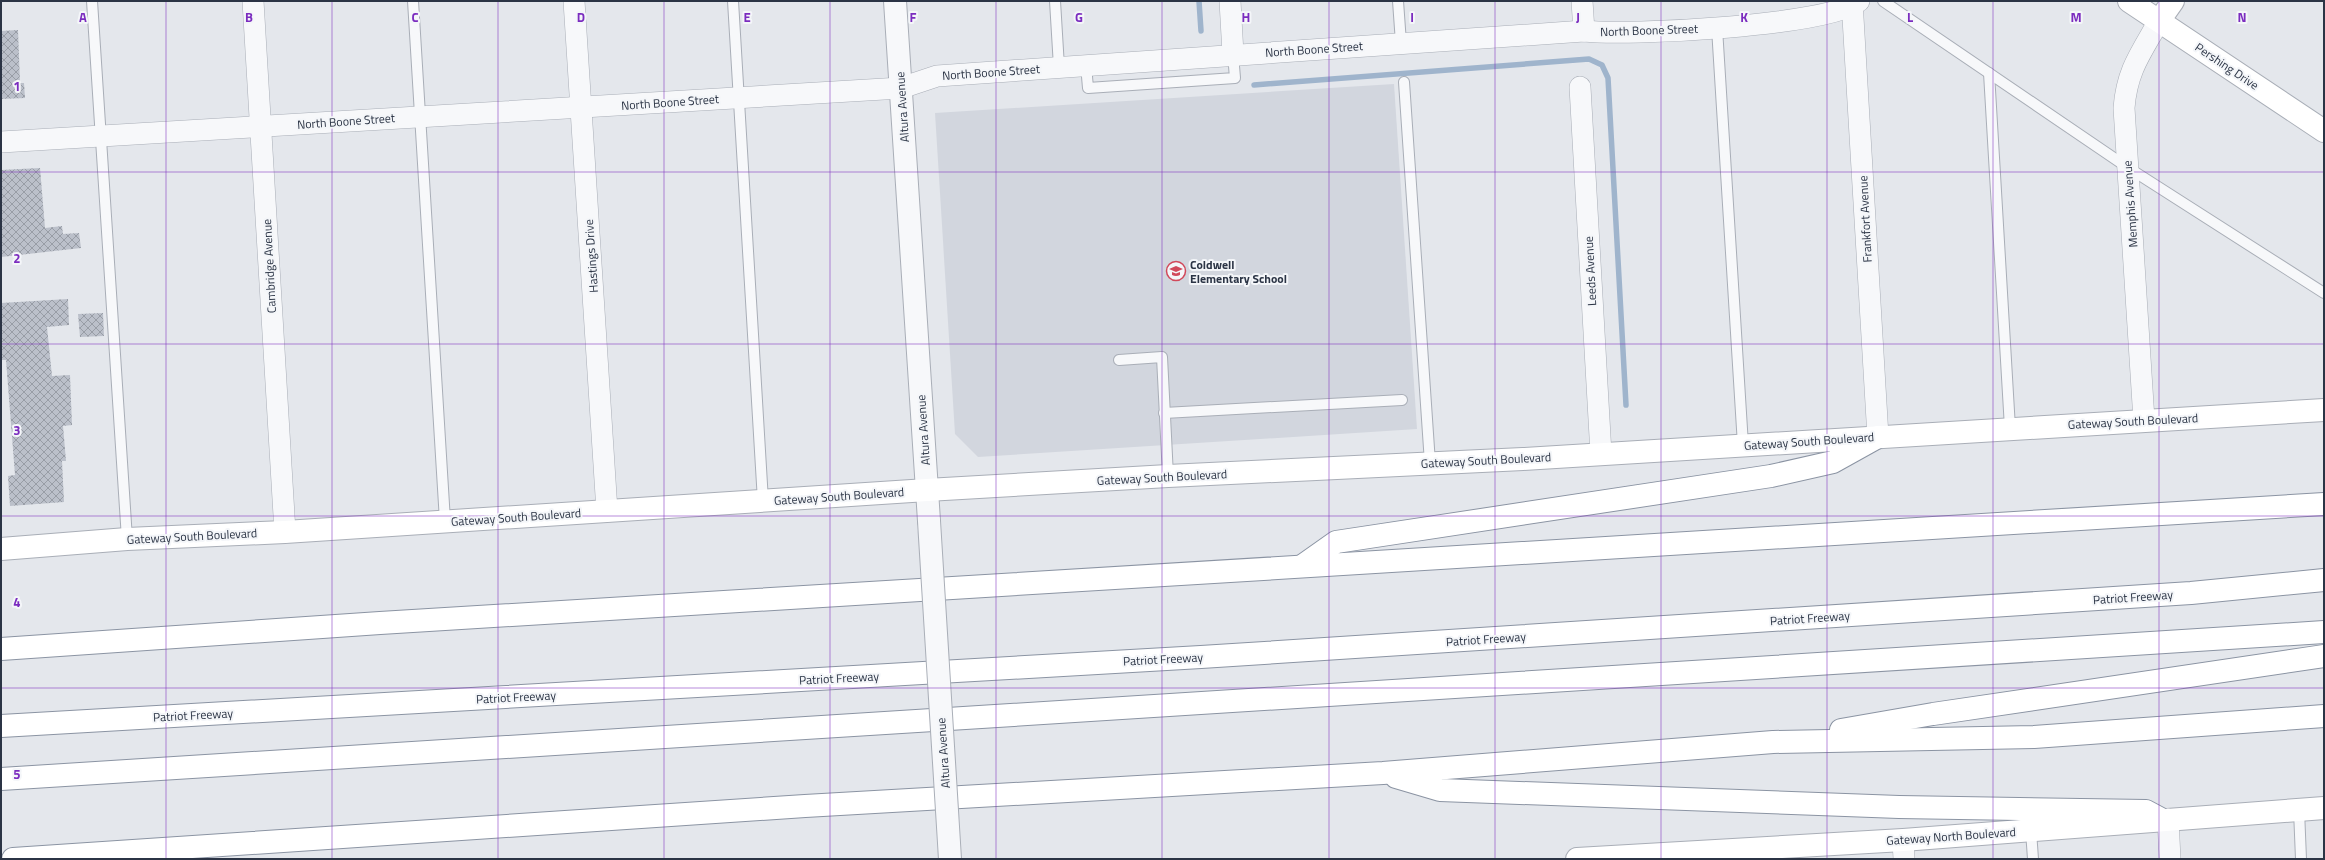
<svg xmlns="http://www.w3.org/2000/svg" width="2325" height="860" viewBox="0 0 2325 860" font-family="'Titillium Web',sans-serif">
	<style>
		.built { fill: #d2d6de }
		.lines { fill: none; stroke-linecap: round; stroke-linejoin: round }
		.stream { stroke: #9fb4cc; stroke-width: 5.5 }
		.building { fill: url(#building-cross-hatch) }
		.service-casing { stroke: #a9aeb7; stroke-width: 12 }
		.minor-casing { stroke: #a9aeb7; stroke-width: 22 }
		.tertiary-casing { stroke: #a9aeb7; stroke-width: 24 }
		.secondary-casing { stroke: #a9aeb7; stroke-width: 24 }
		.motorway-casing { stroke: #8b94a3; stroke-width: 24 }
		.service { stroke: #f7f8fa; stroke-width: 10 }
		.minor { stroke: #f7f8fa; stroke-width: 21 }
		.tertiary { stroke: #f7f8fa; stroke-width: 22 }
		.secondary { stroke: #fff; stroke-width: 22 }
		.motorway { stroke: #fff; stroke-width: 22 }
		.tertiary-bridge-casing { stroke: #a9aeb7; stroke-width: 24; stroke-linecap: butt }
		.tertiary-bridge { stroke: #f7f8fa; stroke-width: 22 }
		.grid { fill: none; stroke: #7b2cbf; stroke-width: 1; stroke-opacity: 0.55 }
		.labels { text-anchor: middle; dominant-baseline: central; stroke-width: 4; stroke-linejoin: round; paint-order: stroke }
		.street-label { font-size: 12px; fill: #2b3445; stroke: #f4f6f9 }
		.poi-label { font-size: 12px; font-weight: bold; fill: #2b3445; stroke: #f4f6f9; text-anchor: start }
		.grid-label { font-size: 13px; text-anchor: middle; font-weight: bold; fill: #7b2cbf; stroke: #f4f6f9; stroke-width: 4; stroke-linejoin: round; paint-order: stroke }
	</style>
	<defs>
		<pattern id="building-cross-hatch" width="8" height="8" patternUnits="userSpaceOnUse"><rect width="8" height="8" fill="#bbc0ca"/><path d="M0 0l8 8M0 8l8-8" fill="none" stroke="#989da6"/></pattern>
	</defs>
	<rect width="100%" height="100%" fill="#e4e7ec"/>
	<polygon class="built" points="1394,84 1417,429 978,457 955,434 935,113"/>
	<g class="lines">
		<g class="stream">
			<polyline points="1199,1 1201,31"/>
			<polyline points="1254,85 1589,59 1602,65 1608,78 1626,405"/>
		</g>
	</g>
	<g class="building">
		<polygon points="18,30 20,83 24,83 25,98 1,99 1,31"/>
		<polygon points="40,168 45,228 62,226 63,234 79,233 81,248 1,257 1,170"/>
		<polygon points="68,299 69,325 47,327 52,376 70,375 72,425 63,426 66,461 62,461 64,502 10,506 8,476 15,475 6,360 2,360 1,349 1,303"/>
		<polygon points="103,313 104,336 80,337 78,314"/>
	</g>
	<g class="lines">
		<defs>
			<g id="service">
				<polyline points="92,1 127,539"/>
				<polyline points="413,1 445,521"/>
				<polyline points="733,1 763,501"/>
				<polyline points="1055,1 1059,67"/>
				<polyline points="1398,1 1401,43"/>
				<polyline points="1883,1 2127,167 2324,293"/>
				<polyline points="1717,28 1743,445"/>
				<polyline points="1086,65 1088,88 1235,78 1233,54"/>
				<polyline points="1989,73 2010,428"/>
				<polyline points="1404,82 1430,463"/>
				<polyline points="1119,360 1162,357 1168,476"/>
				<polyline points="1164,413 1402,400"/>
				<polyline points="2299,810 2301,859"/>
				<polyline points="2031,831 2033,859"/>
			</g>
			<g id="minor">
				<polyline points="253,1 285,532"/>
				<polyline points="574,1 607,511"/>
				<polyline points="1230,1 1233,54"/>
				<polyline points="1582,1 1584,31"/>
				<polyline points="1852,1 1878,437"/>
				<polyline points="1580,87 1601,454"/>
				<path d="M1,142L901,88L937,76L1584,31C1628,36 1830,26 1859,1"/>
				<path d="M2144,420L2124,108C2127,70 2141,53 2159,21"/>
				<polyline points="2168,819 2170,859"/>
				<polyline points="1903,840 1904,859"/>
			</g>
			<polyline id="tertiary" points="895,1 929,521"/>
			<g id="secondary">
				<polyline points="2129,1 2324,131"/>
				<polyline points="2159,21 2173,1"/>
				<polyline points="1,549 127,539 285,532 927,490 1168,476 1523,459 2324,410"/>
				<polyline points="1577,859 1903,840 2324,808"/>
			</g>
			<g id="motorway">
				<polyline points="1302,566 1336,542 1771,476 1833,462 1878,437"/>
				<polyline points="1,649 380,623 2324,504"/>
				<polyline points="1,726 1201,657 2191,593 2324,580"/>
				<polyline points="1841,730 1933,714 2324,656"/>
				<polyline points="1396,777 1440,790 1899,807 2146,811 2161,819"/>
				<polyline points="1,779 2324,632"/>
				<polyline points="13,859 805,806 1383,773 1773,742 2034,737 2324,716"/>
			</g>
		</defs>
		<use href="#service" class="service-casing"/>
		<use href="#minor" class="minor-casing"/>
		<use href="#tertiary" class="tertiary-casing"/>
		<use href="#secondary" class="secondary-casing"/>
		<use href="#motorway" class="motorway-casing"/>
		<use href="#service" class="service"/>
		<use href="#minor" class="minor"/>
		<use href="#tertiary" class="tertiary"/>
		<use href="#secondary" class="secondary"/>
		<use href="#motorway" class="motorway"/>
		<defs>
			<polyline id="tertiary-bridge" points="929,521 950,859"/>
		</defs>
		<use href="#tertiary-bridge" class="tertiary-bridge-casing"/>
		<use href="#tertiary-bridge" class="tertiary-bridge"/>
	</g>
	<path class="grid" d="M166,1V859M332,1V859M498,1V859M664,1V859M830,1V859M996,1V859M1162,1V859M1329,1V859M1495,1V859M1661,1V859M1827,1V859M1993,1V859M2159,1V859M1,172H2324M1,344H2324M1,516H2324M1,688H2324"/>
	<defs>
		<symbol id="school-ring" viewBox="-11 -11 22 22"><circle r="9.5" fill="#f4f6f9" stroke="#d1495b" stroke-width="1.5"/><path d="M0-5L7-2L0 1L-7-2ZM-4 1L0 2.5L4 1V4Q0 6-4 4Z" fill="#d1495b"/></symbol>
	</defs>
	<g fill-rule="evenodd">
		<use href="#school-ring" x="1165" y="260" width="22" height="22"/>
	</g>
	<g class="labels">
		<g class="street-label">
			<text transform="translate(1649 30) rotate(-2)">North Boone Street</text>
			<text transform="translate(1314 49) rotate(-4)">North Boone Street</text>
			<text transform="translate(2227 66) rotate(34)">Pershing Drive</text>
			<text transform="translate(991 72) rotate(-4)">North Boone Street</text>
			<text transform="translate(670 102) rotate(-4)">North Boone Street</text>
			<text transform="translate(902 107) rotate(-94)">Altura Avenue</text>
			<text transform="translate(346 121) rotate(-4)">North Boone Street</text>
			<text transform="translate(2130 204) rotate(-94)">Memphis Avenue</text>
			<text transform="translate(1865 219) rotate(-93)">Frankfort Avenue</text>
			<text transform="translate(591 256) rotate(-94)">Hastings Drive</text>
			<text transform="translate(269 266) rotate(-93)">Cambridge Avenue</text>
			<text transform="translate(1590 271) rotate(-93)">Leeds Avenue</text>
			<text transform="translate(2133 421) rotate(-3)">Gateway South Boulevard</text>
			<text transform="translate(923 430) rotate(-94)">Altura Avenue</text>
			<text transform="translate(1809 441) rotate(-4)">Gateway South Boulevard</text>
			<text transform="translate(1486 460) rotate(-3)">Gateway South Boulevard</text>
			<text transform="translate(1162 477) rotate(-3)">Gateway South Boulevard</text>
			<text transform="translate(839 496) rotate(-4)">Gateway South Boulevard</text>
			<text transform="translate(516 517) rotate(-4)">Gateway South Boulevard</text>
			<text transform="translate(192 536) rotate(-3)">Gateway South Boulevard</text>
			<text transform="translate(2133 597) rotate(-4)">Patriot Freeway</text>
			<text transform="translate(1810 618) rotate(-4)">Patriot Freeway</text>
			<text transform="translate(1486 639) rotate(-4)">Patriot Freeway</text>
			<text transform="translate(1163 659) rotate(-3)">Patriot Freeway</text>
			<text transform="translate(839 678) rotate(-3)">Patriot Freeway</text>
			<text transform="translate(516 697) rotate(-3)">Patriot Freeway</text>
			<text transform="translate(193 715) rotate(-3)">Patriot Freeway</text>
			<text transform="translate(943 753) rotate(-94)">Altura Avenue</text>
			<text transform="translate(1951 836) rotate(-4)">Gateway North Boulevard</text>
		</g>
		<g class="poi-label">
			<text x="1190" y="264">Coldwell<tspan x="1190" dy="14">Elementary School</tspan></text>
		</g>
	</g>
	<g class="grid-label">
		<text x="83" y="22">A</text>
		<text x="249" y="22">B</text>
		<text x="415" y="22">C</text>
		<text x="581" y="22">D</text>
		<text x="747" y="22">E</text>
		<text x="913" y="22">F</text>
		<text x="1079" y="22">G</text>
		<text x="1246" y="22">H</text>
		<text x="1412" y="22">I</text>
		<text x="1578" y="22">J</text>
		<text x="1744" y="22">K</text>
		<text x="1910" y="22">L</text>
		<text x="2076" y="22">M</text>
		<text x="2242" y="22">N</text>
		<text x="17" y="91">1</text>
		<text x="17" y="263">2</text>
		<text x="17" y="435">3</text>
		<text x="17" y="607">4</text>
		<text x="17" y="779">5</text>
	</g>
	<rect width="2325" height="860" fill="none" stroke="#2b3445" stroke-width="4"/>
</svg>
